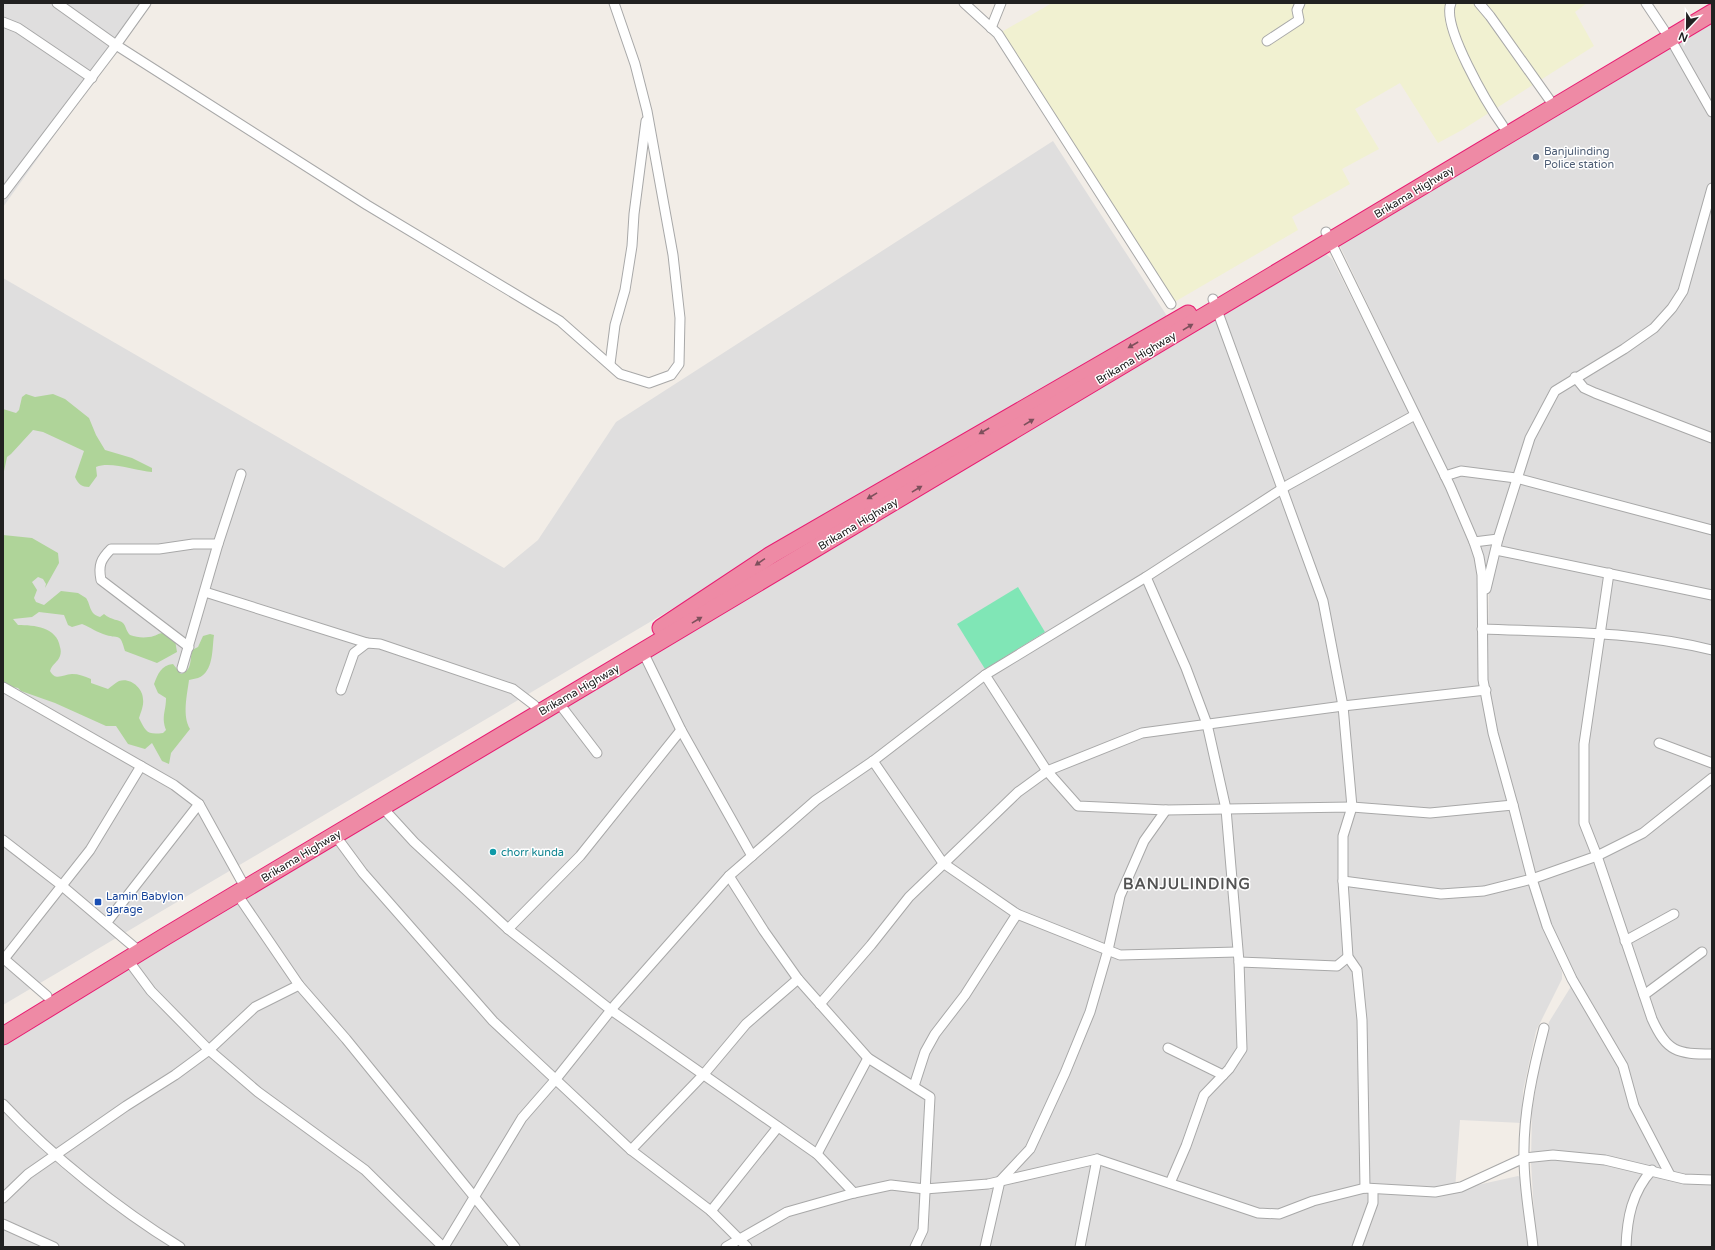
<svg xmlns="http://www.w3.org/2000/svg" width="1715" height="1250" viewBox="0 0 1715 1250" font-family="'Varela Round',sans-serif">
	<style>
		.residential { fill: #dfdede }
		.farmland { fill: #f1f1d1 }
		.forest { fill: #afd499 }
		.pitch { fill: #80e6b6 }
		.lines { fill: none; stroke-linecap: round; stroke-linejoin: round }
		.street-casing { stroke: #a8a8a8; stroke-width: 11 }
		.highway-casing { stroke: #e81c72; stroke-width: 19 }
		.street { stroke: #fff; stroke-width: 9 }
		.highway { stroke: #ee8aa5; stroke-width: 17 }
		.oneway { fill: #7d505c }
		.service-dot { fill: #5c6f8a; stroke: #fff; stroke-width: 1.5 }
		.culture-dot { fill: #0f9aa8; stroke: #fff; stroke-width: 1.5 }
		.transit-dot { fill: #1a4fb4; stroke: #fff; stroke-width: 1.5 }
		.labels { text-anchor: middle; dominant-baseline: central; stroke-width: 3; stroke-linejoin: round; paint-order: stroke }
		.service-label { font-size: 11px; fill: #4e5e75; stroke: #fff; text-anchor: start }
		.street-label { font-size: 11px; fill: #212121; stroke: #fff }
		.culture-label { font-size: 11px; fill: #0d838f; stroke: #fff; text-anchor: start }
		.transit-label { font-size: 11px; fill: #164399; stroke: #fff; text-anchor: start }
		.district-label { font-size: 15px; font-weight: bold; letter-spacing: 1px; fill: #545454; stroke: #fff }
	</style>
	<rect width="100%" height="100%" fill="#f2ede7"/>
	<g class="residential">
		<polygon points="3,3 149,3 3,207"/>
		<polygon points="1712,24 1712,1247 1536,1247 1531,1162 1532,1111 1540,1062 1549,1022 1575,980 1556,942 1539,885 1500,746 1487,685 1489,586 1461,500 1338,242"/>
		<polygon points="1053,141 1167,316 3,1005 3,278 504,568 538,540 616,422"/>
		<polygon points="1319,253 1326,254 1332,259 1440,473 1468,535 1476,565 1479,601 1481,682 1532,892 1562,972 1562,979 1536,1031 1523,1091 1522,1123 1460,1120 1455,1190 1518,1176 1526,1180 1529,1247 3,1247 3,1041"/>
	</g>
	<polygon class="farmland" points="1052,3 1587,3 1575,12 1594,46 1462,130 1438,143 1400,83 1355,109 1379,149 1342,169 1350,184 1292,217 1298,230 1171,304 998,34"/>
	<g class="forest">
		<path d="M26,394L35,397L53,394L65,399L89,418L96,435L105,450L132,458L152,468V472C136,471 111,461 96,467L97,476L89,487C82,487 78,484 75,477L84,451L43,432L33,430L11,454L7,457L3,476V409L16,413L19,410L22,397Z"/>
		<path d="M3,535L32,538L58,553L59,563L45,588L46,584L43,579L38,577L32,582L37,590L34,598L36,602L44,605L61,591L78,593L86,598C91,605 89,614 100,617L104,614C112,621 119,619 123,623C126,626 126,631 130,635C136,637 142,638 149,637C161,636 160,627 175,640L177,652L157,663L125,651C120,633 120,639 106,635C98,633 90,627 82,624L72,627L68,625L64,615L39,612L32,617L13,619L18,625C34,625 57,627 60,647C61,650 61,653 60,656C58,662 52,664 50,671C56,682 63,674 72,674C79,674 84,676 91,679V683L108,689C112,686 115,683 119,681C130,677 143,688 143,699C144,705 141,712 139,718C146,732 147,735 163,733L166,730C161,716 166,712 166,698L158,693L154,684C158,674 161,665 173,664L181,674C192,671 190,660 192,650L198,647L203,636L210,634L214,635C212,648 214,672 198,678C195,679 192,679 189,680C187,695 182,716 190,729L171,753L169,764L162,761L152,743L145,749L128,744L116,726H106L55,703L21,691L18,688L3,685Z"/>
	</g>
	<polygon class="pitch" points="1018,587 1045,632 985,669 957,624"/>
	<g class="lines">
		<defs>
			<g id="street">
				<polyline points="57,3 116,45 367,205 560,321 620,374 649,383 671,375 679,364 680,318 673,255 647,111 635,64 614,3"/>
				<polyline points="964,3 998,34 1171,304"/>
				<path d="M1451,3C1441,26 1488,105 1503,126"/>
				<polyline points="1479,3 1490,16 1549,99"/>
				<polyline points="1646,3 1664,30"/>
				<polyline points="3,22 18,28 92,78"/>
				<polyline points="991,28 1001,3"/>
				<polyline points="1670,38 1712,112"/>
				<polyline points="1267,41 1299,20 1297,10 1300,3"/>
				<polyline points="3,194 116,45 146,3"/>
				<polyline points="1326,232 1450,486 1474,542 1479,557 1482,575 1483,680 1493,733 1513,805 1532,879 1547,926 1572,979 1623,1066 1634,1106 1670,1175"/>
				<polyline points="1213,299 1323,601 1343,706 1352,807 1343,836 1343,881 1348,957 1357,970 1362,1020 1365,1188"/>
				<polyline points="610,364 615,325 625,290 632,246 634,214 646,121"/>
				<polyline points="1575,377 1584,388 1595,393 1712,438"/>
				<polyline points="1445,476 1461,471 1516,478 1712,530"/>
				<polyline points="1474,542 1498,539"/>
				<polyline points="1496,550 1712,595"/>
				<path d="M1609,573L1584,744V823L1597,856L1652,1019C1667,1052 1677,1054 1712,1054"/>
				<polyline points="1146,577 1186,668 1207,724 1226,809 1239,962 1242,1049 1229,1069 1204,1095 1186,1146 1170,1183"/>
				<polyline points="1486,589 1498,539 1530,438 1555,391 1624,349 1654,328 1672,308 1683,291 1712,188"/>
				<polyline points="205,592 367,643"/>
				<path d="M1482,629C1559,632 1637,631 1712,650"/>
				<path d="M189,647L101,580C98,565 101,559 111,549H159L193,544H218"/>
				<polyline points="643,652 681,730 752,856"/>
				<polyline points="182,668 218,544 241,474"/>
				<polyline points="985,675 1047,771 1078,806 1166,810 1352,807 1430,813 1513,805"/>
				<polyline points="3,687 174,785 199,804 241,880"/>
				<polyline points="341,690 354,653 367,643 380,644 513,689 534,705 539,713"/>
				<polyline points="558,702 597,753"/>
				<polyline points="1659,743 1712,763"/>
				<polyline points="873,761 943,863 1017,914 1120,955 1237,952"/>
				<polyline points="382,807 414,842 508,929 611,1010 817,1154 854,1193"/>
				<polyline points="335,835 363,873 493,1021 631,1150 711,1211 747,1247"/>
				<polyline points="3,840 61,885 140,952"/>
				<polyline points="729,876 764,931 798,979 868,1058 930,1097 923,1230 915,1247"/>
				<polyline points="1343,881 1441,894 1484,891 1532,879 1597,856 1643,833 1712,778"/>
				<polyline points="237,894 299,985 346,1039 515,1247"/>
				<polyline points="107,922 199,804"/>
				<polyline points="508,929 580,856 681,730"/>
				<polyline points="1625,941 1674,914"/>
				<polyline points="3,958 47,996"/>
				<polyline points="4,959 90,850 141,766"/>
				<polyline points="128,960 151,991 209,1050 258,1092 365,1170 443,1247"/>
				<polyline points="1239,962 1337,966 1348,957"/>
				<polyline points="1644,995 1702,952"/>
				<polyline points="820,1004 871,945 909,897 1018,792 1047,771 1142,733 1343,706 1486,690"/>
				<polyline points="1168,1048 1223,1075"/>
				<polyline points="914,1086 925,1052 935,1034 965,995 1017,914"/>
				<path d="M3,1104C53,1157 118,1209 180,1247"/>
				<polyline points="631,1150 704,1074 746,1024 798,979"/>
				<polyline points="817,1154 868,1058"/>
				<polyline points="3,1198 28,1174 126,1106 175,1075 209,1050 255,1007 299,985"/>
				<polyline points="711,1211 778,1127"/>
				<polyline points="3,1224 54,1247"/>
				<polyline points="444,1247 522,1118 556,1079 615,1005 729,876 816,800 873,761 985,675 1146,577 1288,485 1415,415"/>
				<polyline points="726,1247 787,1212 854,1193 891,1185 925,1189 988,1184 1097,1159 1258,1213 1279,1214 1313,1201 1365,1188 1435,1192 1461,1187 1524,1158 1553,1155 1605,1160 1684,1179 1712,1180"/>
				<polyline points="985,1247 1000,1181 1030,1149 1065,1073 1090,1012 1108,950 1120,896 1144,841 1166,810"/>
				<polyline points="1080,1247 1097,1159"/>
				<polyline points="1357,1247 1373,1203 1373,1189"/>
				<path d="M1533,1247C1530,1218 1524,1188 1524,1158C1523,1114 1533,1070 1544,1028"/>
				<path d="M1626,1247C1627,1218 1632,1192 1652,1170"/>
			</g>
			<g id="highway">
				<polyline points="661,628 771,555 1188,314"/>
				<polyline points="3,1036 166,936 1712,13"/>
			</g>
		</defs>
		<use href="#street" class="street-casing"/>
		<use href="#highway" class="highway-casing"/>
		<use href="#street" class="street"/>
		<use href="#highway" class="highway"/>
	</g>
	<defs><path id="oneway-solid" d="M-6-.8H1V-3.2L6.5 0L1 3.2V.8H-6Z"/></defs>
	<g class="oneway">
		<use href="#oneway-solid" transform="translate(1188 327) rotate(-31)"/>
		<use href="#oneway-solid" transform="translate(1133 345) rotate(150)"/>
		<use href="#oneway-solid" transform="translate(1029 422) rotate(-31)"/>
		<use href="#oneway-solid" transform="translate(984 431) rotate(150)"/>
		<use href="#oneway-solid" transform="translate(917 489) rotate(-31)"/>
		<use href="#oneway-solid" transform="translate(872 496) rotate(149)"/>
		<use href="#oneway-solid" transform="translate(760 562) rotate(146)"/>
		<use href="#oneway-solid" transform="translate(697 620) rotate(-31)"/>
	</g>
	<circle class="service-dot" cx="1536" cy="157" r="4"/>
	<circle class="culture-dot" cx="493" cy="852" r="4"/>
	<rect class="transit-dot" x="94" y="898" width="8" height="8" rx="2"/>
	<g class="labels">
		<g class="service-label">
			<text x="1544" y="151">Banjulinding<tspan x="1544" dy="13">Police station</tspan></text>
		</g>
		<g class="street-label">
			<text transform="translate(1414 192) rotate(-31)">Brikama Highway</text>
			<text transform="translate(1136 358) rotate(-31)">Brikama Highway</text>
			<text transform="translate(858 524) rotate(-31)">Brikama Highway</text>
			<text transform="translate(579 690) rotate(-30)">Brikama Highway</text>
			<text transform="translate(301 856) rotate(-31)">Brikama Highway</text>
		</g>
		<g class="culture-label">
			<text x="501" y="852">chorr kunda</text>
		</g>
		<g class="transit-label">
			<text x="106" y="896">Lamin Babylon<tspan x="106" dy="13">garage</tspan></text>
		</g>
		<g class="district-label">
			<text x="1187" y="884">BANJULINDING</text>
		</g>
	</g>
	<rect width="1715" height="1250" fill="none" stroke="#212121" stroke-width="8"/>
	<g transform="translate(1687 28) rotate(202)" stroke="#ffffff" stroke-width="3" paint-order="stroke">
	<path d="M0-3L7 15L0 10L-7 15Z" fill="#212121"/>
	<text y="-6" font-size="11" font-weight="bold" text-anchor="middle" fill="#212121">N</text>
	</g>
</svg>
